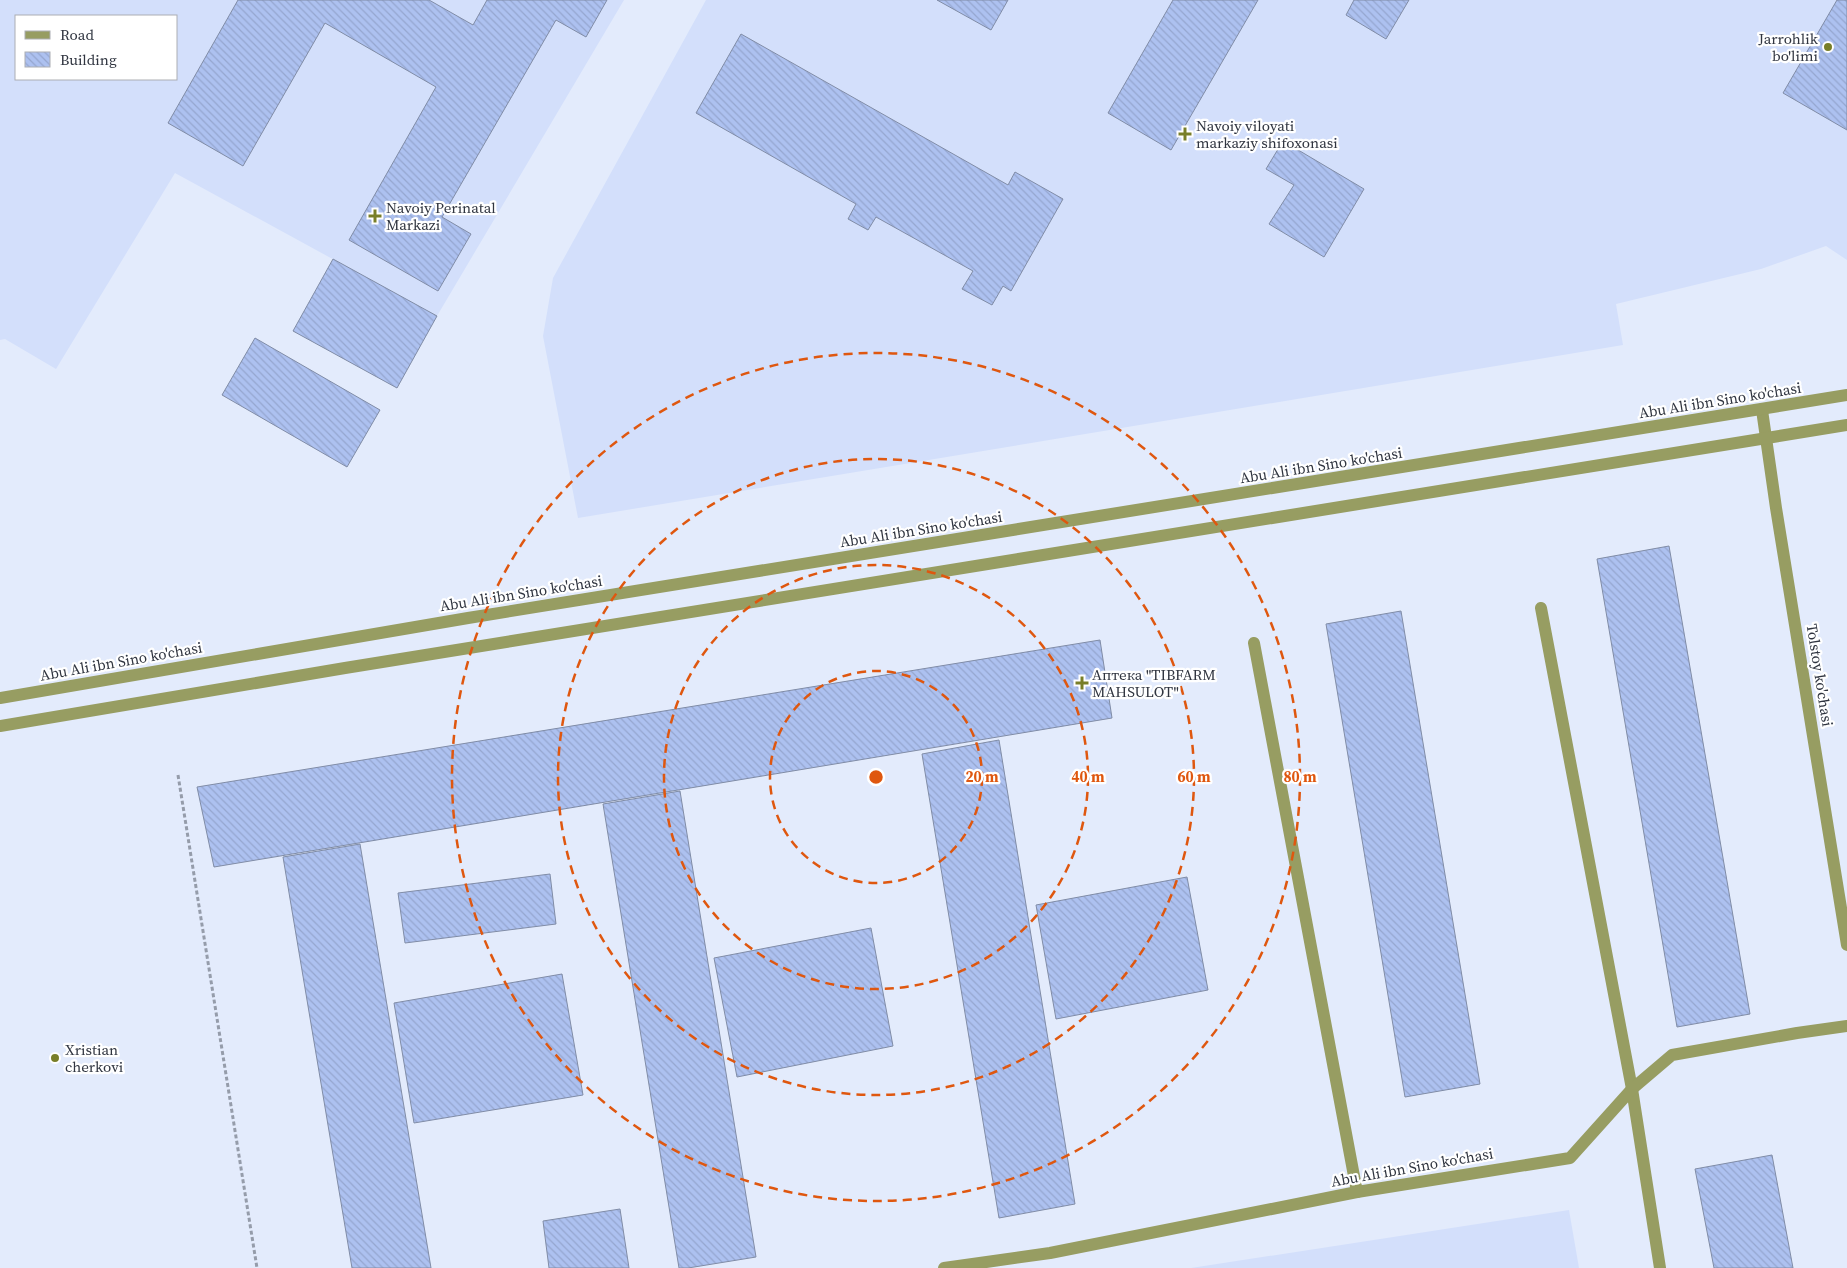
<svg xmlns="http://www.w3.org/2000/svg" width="1847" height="1268" viewBox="0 0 1847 1268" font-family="'Source Serif 4',serif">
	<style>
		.built { fill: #d3dffb; fill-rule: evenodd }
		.building { fill: url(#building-back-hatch); stroke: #808ca6 }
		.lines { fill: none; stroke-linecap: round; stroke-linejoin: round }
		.path { stroke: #959caa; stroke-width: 3; stroke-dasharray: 4 2.5; stroke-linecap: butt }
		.minor { stroke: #979d62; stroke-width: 12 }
		.tertiary { stroke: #979d62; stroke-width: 12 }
		.ring { fill: none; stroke: #df570f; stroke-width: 2.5; stroke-dasharray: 9 6 }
		.poi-dot { fill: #787e28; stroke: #fff; stroke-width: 2 }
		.labels { text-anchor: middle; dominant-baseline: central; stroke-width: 4.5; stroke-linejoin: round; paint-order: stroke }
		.poi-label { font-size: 15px; fill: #303540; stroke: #fff; text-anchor: start }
		.street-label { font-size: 15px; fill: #303540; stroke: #fff }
		.centre { fill: #df570f; stroke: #fff; stroke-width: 2.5 }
		.ring-label { font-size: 15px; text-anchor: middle; font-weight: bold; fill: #df570f; stroke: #fff; stroke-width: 4.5; stroke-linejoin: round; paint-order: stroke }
	</style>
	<defs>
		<pattern id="building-back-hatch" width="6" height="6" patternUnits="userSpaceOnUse" patternTransform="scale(1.25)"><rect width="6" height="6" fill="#adc1f0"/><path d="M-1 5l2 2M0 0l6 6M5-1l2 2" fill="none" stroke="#95a6cf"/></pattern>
	</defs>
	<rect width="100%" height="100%" fill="#e3ebfc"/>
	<g class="built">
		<path d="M0,0H624L437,316L175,173L56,369L5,339L0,340ZM16,16H176V79H16Z"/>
		<polygon points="706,0 1847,0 1847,260 1826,246 1761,269 1616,304 1623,345 578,518 543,336 553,278"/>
		<polygon points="1569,1210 1579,1268 1191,1268"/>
	</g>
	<g class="building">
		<polygon points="238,0 429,0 473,25 487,0 607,0 586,37 556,20 442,217 471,234 438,291 349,240 436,87 325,23 243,166 168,123"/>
		<polygon points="937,0 1008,0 991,30"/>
		<polygon points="1173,0 1258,0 1171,150 1108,113"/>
		<polygon points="1354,0 1409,0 1386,39 1346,15"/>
		<polygon points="1837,0 1847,0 1847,130 1783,93"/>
		<polygon points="741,34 1008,185 1015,172 1063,199 1011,291 1003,286 992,305 962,289 973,271 876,217 868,230 848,219 856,204 696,113"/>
		<polygon points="1283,141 1364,189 1324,257 1269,224 1294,185 1266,169"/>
		<polygon points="333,259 437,316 397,388 293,331"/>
		<polygon points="255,338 380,410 347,467 222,395"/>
		<polygon points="1669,546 1750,1014 1677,1027 1597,559"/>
		<polygon points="1401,611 1480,1084 1405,1097 1326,624"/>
		<polygon points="1100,640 1112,718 214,867 197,787"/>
		<polygon points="999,740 1075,1204 999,1218 922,754"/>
		<polygon points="680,791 756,1257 688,1268 679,1268 603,804"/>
		<polygon points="360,844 431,1268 352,1268 283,857"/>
		<polygon points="550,874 556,924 405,943 398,893"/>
		<polygon points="1187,877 1208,990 1056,1019 1036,905"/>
		<polygon points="871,928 893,1046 737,1077 714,958"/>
		<polygon points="562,974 583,1095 414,1123 394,1003"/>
		<polygon points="1772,1155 1793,1268 1714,1268 1695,1169"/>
		<polygon points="620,1209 629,1268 549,1268 543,1221"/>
	</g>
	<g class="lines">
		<polyline class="path" points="178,775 257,1268"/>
		<g class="minor">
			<polyline points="1541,608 1632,1089 1660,1268"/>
			<polyline points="1254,643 1357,1192"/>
			<polyline points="944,1268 1050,1253 1357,1192 1570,1158 1632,1089 1672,1055 1797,1033 1847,1026"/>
		</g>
		<g class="tertiary">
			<polyline points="1762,410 1776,508 1847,945"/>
			<polyline points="0,698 468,618 1847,395"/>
			<polyline points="0,726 345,668 1847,425"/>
		</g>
	</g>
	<g class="ring">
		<circle cx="876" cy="777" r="106"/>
		<circle cx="876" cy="777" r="212"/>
		<circle cx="876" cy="777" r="318"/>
		<circle cx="876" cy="777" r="424"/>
	</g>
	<g class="poi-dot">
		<circle cx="1828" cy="47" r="5"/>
		<path d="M1182.5 126.5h5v5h5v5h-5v5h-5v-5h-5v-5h5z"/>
		<path d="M372.5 208.5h5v5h5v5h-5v5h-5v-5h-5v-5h5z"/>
		<path d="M1079.5 675.5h5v5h5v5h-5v5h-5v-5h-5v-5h5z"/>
		<circle cx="55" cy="1058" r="5"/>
	</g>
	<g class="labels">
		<g class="poi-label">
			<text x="1818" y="38" text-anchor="end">Jarrohlik<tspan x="1818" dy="17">bo'limi</tspan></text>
			<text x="1196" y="125">Navoiy viloyati<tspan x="1196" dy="17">markaziy shifoxonasi</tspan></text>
			<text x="386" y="207">Navoiy Perinatal<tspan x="386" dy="17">Markazi</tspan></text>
			<text x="1092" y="674">Аптека "TIBFARM<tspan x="1092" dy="17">MAHSULOT"</tspan></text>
			<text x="65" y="1049">Xristian<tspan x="65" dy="17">cherkovi</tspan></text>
		</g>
		<g class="street-label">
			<text transform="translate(1720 400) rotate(-9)">Abu Ali ibn Sino ko'chasi</text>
			<text transform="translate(1321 465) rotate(-9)">Abu Ali ibn Sino ko'chasi</text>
			<text transform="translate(921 529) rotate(-9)">Abu Ali ibn Sino ko'chasi</text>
			<text transform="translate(521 593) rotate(-9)">Abu Ali ibn Sino ko'chasi</text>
			<text transform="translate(121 661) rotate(-10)">Abu Ali ibn Sino ko'chasi</text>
			<text transform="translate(1820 675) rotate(81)">Tolstoy ko'chasi</text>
			<text transform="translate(1412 1167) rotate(-10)">Abu Ali ibn Sino ko'chasi</text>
		</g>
	</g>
	<circle cx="876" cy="777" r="8" class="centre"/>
	<g class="ring-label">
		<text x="982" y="782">20 m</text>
		<text x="1088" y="782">40 m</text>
		<text x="1194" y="782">60 m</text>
		<text x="1300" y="782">80 m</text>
	</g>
	<rect x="15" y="15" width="162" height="65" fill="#ffffff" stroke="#acaeb3"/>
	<rect x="25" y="31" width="25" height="8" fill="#979d62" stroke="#acaeb3"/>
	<text x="60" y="40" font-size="15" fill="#303540">Road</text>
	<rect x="25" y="52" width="25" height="15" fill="url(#building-back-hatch)" stroke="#acaeb3"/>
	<text x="60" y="65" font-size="15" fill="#303540">Building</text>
</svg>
